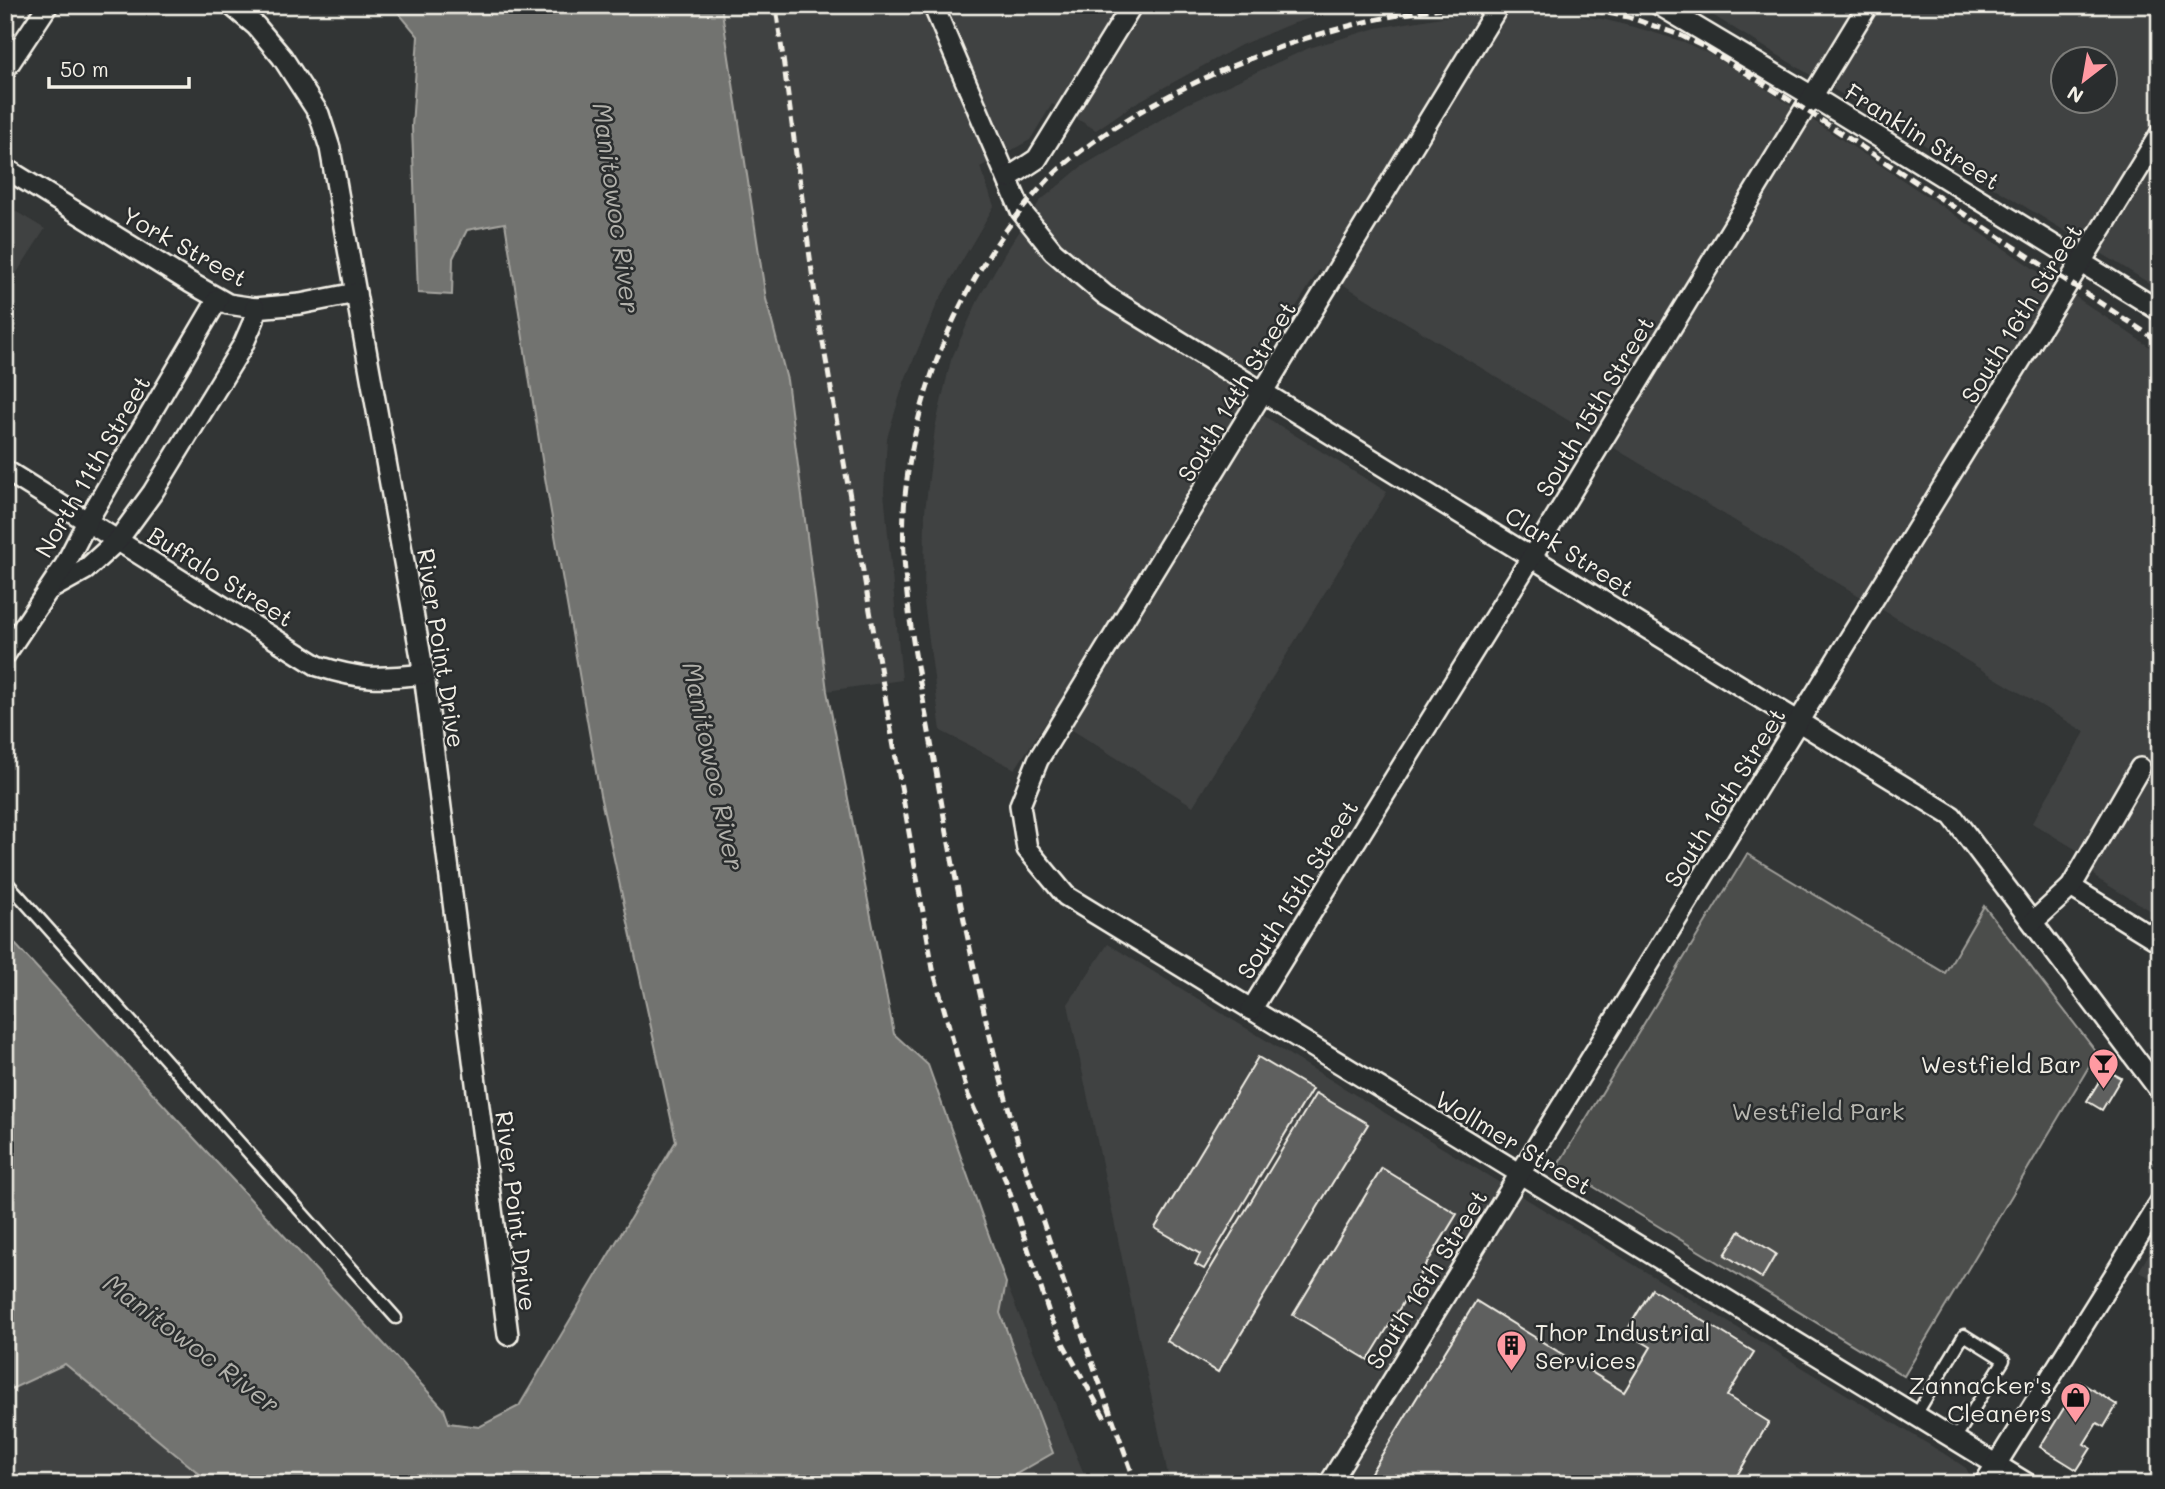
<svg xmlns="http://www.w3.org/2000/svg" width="2165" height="1489" viewBox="0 0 2165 1489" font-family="Mali,sans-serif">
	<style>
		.built { fill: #404242; fill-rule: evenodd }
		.green { fill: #4b4d4c; stroke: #a09f9a; stroke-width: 2 }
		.water { fill: #727370; stroke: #a6a5a0; stroke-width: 2 }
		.building { fill: #5f605f; stroke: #f4f1e8; stroke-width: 2 }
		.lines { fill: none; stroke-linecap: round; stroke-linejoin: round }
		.lane-casing { stroke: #f4f1e8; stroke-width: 15 }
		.street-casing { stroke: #f4f1e8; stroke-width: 24 }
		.lane { stroke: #2a2d2e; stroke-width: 10 }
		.street { stroke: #2a2d2e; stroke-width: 19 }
		.rail { stroke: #f4f1e8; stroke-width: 5; stroke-dasharray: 10 5; stroke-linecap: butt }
		.labels { text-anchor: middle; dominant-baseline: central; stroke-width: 5; stroke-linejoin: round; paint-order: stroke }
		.street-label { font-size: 24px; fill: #f4f1e8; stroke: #2a2d2e }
		.poi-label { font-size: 24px; fill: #f4f1e8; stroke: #2a2d2e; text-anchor: end }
		.park-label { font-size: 24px; fill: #b9b8b1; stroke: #2a2d2e }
		.water-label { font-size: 26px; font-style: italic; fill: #b3b2ac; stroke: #2a2d2e }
	</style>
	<rect width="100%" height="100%" fill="#323535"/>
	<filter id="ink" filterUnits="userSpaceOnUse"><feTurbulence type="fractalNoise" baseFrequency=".0143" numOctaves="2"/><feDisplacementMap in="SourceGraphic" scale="14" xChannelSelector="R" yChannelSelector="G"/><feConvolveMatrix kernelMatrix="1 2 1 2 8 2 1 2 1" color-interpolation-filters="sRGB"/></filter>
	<g filter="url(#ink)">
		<g class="built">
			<polygon points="721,5 1353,5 1288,25 1241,45 1134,104 1096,130 1052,104 1030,140 980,167 994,206 938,302 904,382 887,438 884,492 902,680 827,691 787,380 766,299"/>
			<path d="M1696,5H2160V290L2114,261ZM2064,60H2106V102H2064Z"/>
			<polygon points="1548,12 1602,19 1645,30 1684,42 1711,55 1763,87 1919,191 2160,354 2160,916 2096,878 2093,871 2097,862 2032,823 2085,732 1319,270 1238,400 1387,492 1193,806 1050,716 1015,769 941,731 924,602 925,511 935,428 951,360 980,296 1005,253 1040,201 1081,167 1187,104 1309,48 1377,28 1442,17"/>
			<polygon points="5,205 45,229 5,291"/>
			<polygon points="1108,944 1951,1458 1966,1468 1971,1478 1970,1484 1170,1484 1068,1004"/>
			<polygon points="2160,1235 2160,1284 2139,1271"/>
			<polygon points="1006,1283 1088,1484 999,1484 1053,1453 1000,1313"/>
			<polygon points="65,1363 212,1484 5,1484 5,1392"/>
		</g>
		<polygon class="green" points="1747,854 1945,973 1984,906 2097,1053 1904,1376 1558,1165"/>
		<polygon class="water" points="392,5 721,5 766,299 787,380 827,691 894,1034 928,1065 1006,1283 1000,1313 1053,1453 999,1484 212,1484 65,1364 5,1392 5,933 444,1409 449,1423 479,1427 519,1406 676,1141 600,795 543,466 505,223 467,230 453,258 452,295 418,293 412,127 418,36"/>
		<g class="building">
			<polygon points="1258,1057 1312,1089 1204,1269 1195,1264 1200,1254 1155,1228"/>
			<polygon points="2106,1070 2121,1078 2102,1110 2087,1101"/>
			<polygon points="1316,1093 1368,1124 1218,1372 1167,1341"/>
			<polygon points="1382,1168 1457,1214 1368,1360 1293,1315"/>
			<polygon points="1740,1231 1776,1254 1762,1278 1725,1255"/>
			<polygon points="1652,1289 1754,1352 1727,1396 1769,1422 1732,1484 1375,1484 1367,1479 1476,1301 1624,1392 1651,1347 1626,1332"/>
			<polygon points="2080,1382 2117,1405 2104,1427 2097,1423 2084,1444 2091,1448 2077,1470 2040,1447"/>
		</g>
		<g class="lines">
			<defs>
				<g id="lane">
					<polyline points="5,880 396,1318"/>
					<polyline points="1916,1415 1964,1335 2004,1360 1955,1439"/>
				</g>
				<g id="street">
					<polyline points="231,5 256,26 282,57 319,114 330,148 424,674 508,1335"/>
					<polyline points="933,5 1021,211 1053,251 1105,295 1952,816 2160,1091"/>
					<polyline points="1499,5 1038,760 1020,805 1027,849 1066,896 2028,1484"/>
					<polyline points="1659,5 1812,96 2160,311"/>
					<polyline points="5,70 48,5"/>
					<polyline points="5,168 191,283 228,304 255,308 300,304 356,293"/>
					<polyline points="1008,178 1037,159 1132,5"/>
					<path d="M5,470L318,666C362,680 379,679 424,674"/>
					<polyline points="49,590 85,570 118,540 153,492 243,345 254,320 255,308"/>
					<polyline points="5,655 65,565 88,520 218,299"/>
					<polyline points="2071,887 2160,942"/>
					<polyline points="2033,922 2071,887 2140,768"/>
					<polyline points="1251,1010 1518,579 1868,5"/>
					<polyline points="1329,1484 2160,134"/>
					<polyline points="1984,1484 2160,1202"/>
				</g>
			</defs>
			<use href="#lane" class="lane-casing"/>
			<use href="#street" class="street-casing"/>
			<use href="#lane" class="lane"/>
			<use href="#street" class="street"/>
			<g class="rail">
				<polyline points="1564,5 1628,17 1680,35 1706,48 1804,109 2160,342"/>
				<polyline points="777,14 817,309 933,969 968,1095 1006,1181 1050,1316 1064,1345 1106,1420"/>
				<path d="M1136,1484C1099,1379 1059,1275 1026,1169C985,1033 957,894 933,754C918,670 896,572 906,487C919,376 969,263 1047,181C1081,146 1133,114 1176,92C1269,45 1372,12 1477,5"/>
			</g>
		</g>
	</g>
	<defs>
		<symbol id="bar-pin" viewBox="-11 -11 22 30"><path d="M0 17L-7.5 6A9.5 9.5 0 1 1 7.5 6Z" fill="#ff9aa2" stroke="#2a2d2e"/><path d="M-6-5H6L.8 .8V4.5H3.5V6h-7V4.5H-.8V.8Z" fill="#111"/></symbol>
		<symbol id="building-pin" viewBox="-11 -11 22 30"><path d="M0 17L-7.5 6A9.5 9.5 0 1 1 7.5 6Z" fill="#ff9aa2" stroke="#2a2d2e"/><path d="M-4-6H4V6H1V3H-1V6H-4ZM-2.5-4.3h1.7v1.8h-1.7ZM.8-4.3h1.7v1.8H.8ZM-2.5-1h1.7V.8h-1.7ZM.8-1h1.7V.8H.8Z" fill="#111"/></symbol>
		<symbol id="shop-pin" viewBox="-11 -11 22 30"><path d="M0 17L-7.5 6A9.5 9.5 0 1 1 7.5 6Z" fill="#ff9aa2" stroke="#2a2d2e"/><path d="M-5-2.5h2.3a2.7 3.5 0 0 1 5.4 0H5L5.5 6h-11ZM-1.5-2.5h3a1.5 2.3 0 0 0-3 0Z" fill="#111"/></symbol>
	</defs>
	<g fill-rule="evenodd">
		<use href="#bar-pin" x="2086" y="1046" width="35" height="47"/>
		<use href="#building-pin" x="1494" y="1328" width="35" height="47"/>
		<use href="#shop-pin" x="2058" y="1380" width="35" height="47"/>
	</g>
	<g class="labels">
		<g class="street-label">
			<text transform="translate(1923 136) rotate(32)">Franklin Street</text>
			<text transform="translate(185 246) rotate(29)">York Street</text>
			<text transform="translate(2021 313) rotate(-58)">South 16th Street</text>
			<text transform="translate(1236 391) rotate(-59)">South 14th Street</text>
			<text transform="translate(1594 406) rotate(-59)">South 15th Street</text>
			<text transform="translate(92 466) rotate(-60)">North 11th Street</text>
			<text transform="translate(1570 551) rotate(32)">Clark Street</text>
			<text transform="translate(221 576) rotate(32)">Buffalo Street</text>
			<text transform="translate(442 648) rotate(81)">River Point Drive</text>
			<text transform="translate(1724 797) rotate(-58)">South 16th Street</text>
			<text transform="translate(1297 889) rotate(-58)">South 15th Street</text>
			<text transform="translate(1514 1142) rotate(31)">Wollmer Street</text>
			<text transform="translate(517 1211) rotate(83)">River Point Drive</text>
			<text transform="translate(1426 1279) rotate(-58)">South 16th Street</text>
		</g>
		<g class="poi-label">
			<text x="2081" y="1063">Westfield Bar</text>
			<text x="1535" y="1331" text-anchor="start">Thor Industrial<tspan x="1535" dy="28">Services</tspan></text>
			<text x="2052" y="1384">Zannacker's<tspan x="2052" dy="28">Cleaners</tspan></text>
		</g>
		<g class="park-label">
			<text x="1818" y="1110">Westfield Park</text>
		</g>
		<g class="water-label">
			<text transform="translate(617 208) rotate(82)">Manitowoc River</text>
			<text transform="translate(714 766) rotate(78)">Manitowoc River</text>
			<text transform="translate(192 1343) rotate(37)">Manitowoc River</text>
		</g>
	</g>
	<rect width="2165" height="1489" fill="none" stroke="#2a2d2e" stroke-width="28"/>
	<rect x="14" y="14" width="2137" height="1461" fill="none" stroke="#f4f1e8" stroke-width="2.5" filter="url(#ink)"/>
	<g transform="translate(2084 80) rotate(211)"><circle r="33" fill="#2a2d2e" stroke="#7b7b78" stroke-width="2"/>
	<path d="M0-5L12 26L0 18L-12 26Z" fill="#ff9aa2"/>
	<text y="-10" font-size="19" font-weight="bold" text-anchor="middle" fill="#f4f1e8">N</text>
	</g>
	<path d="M49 77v10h140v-10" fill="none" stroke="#f4f1e8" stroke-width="3.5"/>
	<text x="60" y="77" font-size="21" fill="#f4f1e8" stroke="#2a2d2e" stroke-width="5" paint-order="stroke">50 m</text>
</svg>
